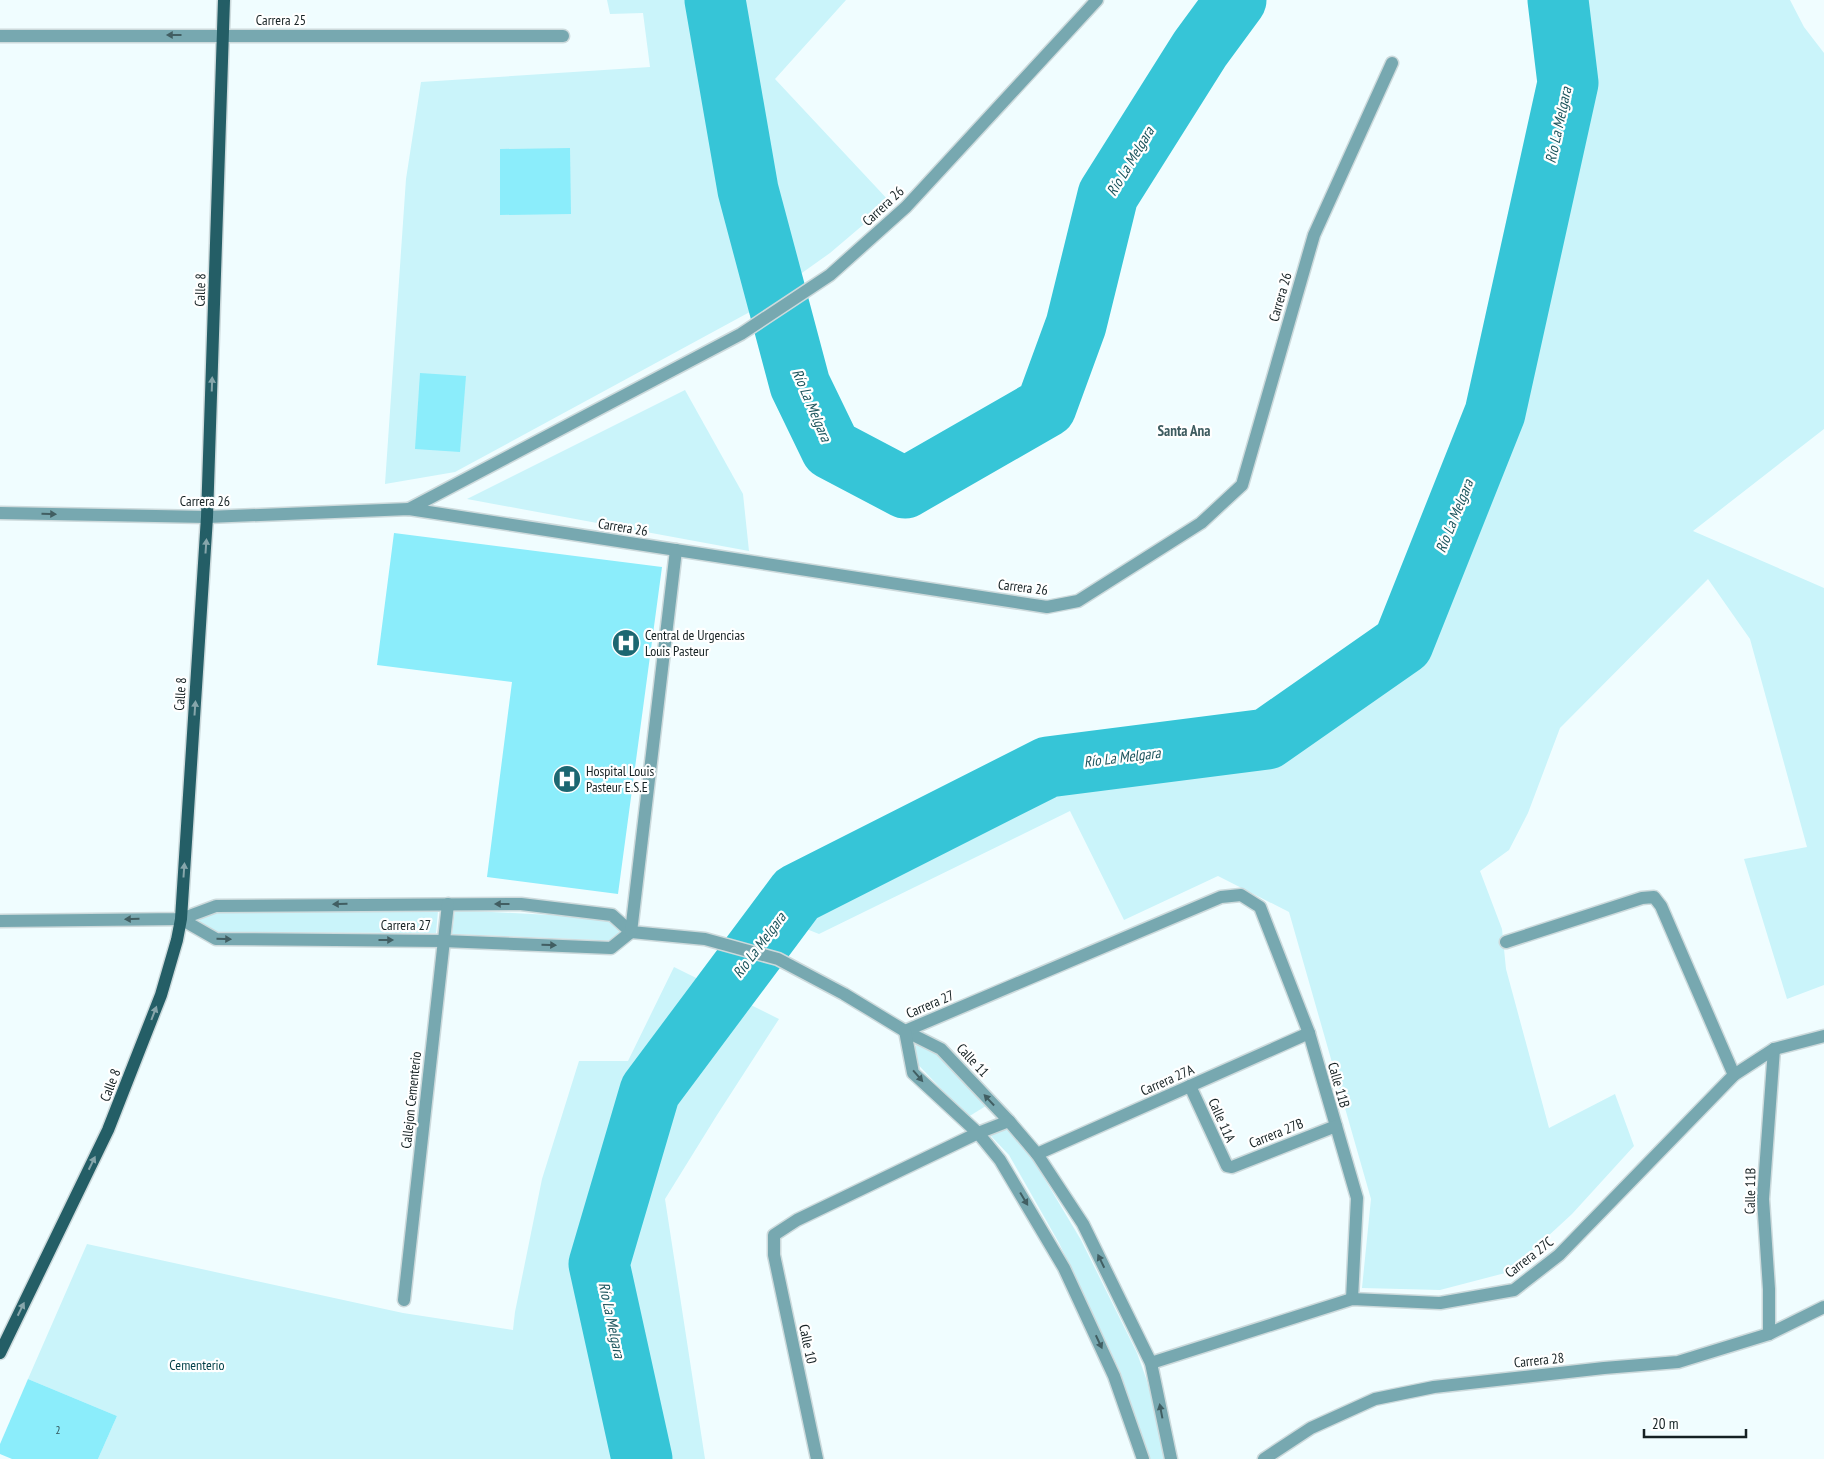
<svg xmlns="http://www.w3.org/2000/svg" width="1824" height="1459" viewBox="0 0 1824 1459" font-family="'PT Sans Narrow',sans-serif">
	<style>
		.green { fill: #caf4fa }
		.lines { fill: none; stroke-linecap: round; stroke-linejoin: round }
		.river { stroke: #36c5d7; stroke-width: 61 }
		.building { fill: #8bedfb }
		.minor-casing { stroke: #cddadc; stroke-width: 15 }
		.major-casing { stroke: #cddadc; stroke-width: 15 }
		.minor { stroke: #77a8b0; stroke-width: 12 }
		.major { stroke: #245e66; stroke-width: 12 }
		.oneway { fill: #415e62 }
		.oneway2 { fill: #87a6ab }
		.labels { text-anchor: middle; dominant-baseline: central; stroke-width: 4.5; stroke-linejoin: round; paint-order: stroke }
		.number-label { font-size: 11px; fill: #325459 }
		.street-label { font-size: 14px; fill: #152123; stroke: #fff }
		.poi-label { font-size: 14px; fill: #152123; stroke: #fff; text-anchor: start }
		.park-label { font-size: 14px; fill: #003f47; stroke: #fff }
		.water-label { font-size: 15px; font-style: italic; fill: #1b545c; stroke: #fff }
		.neighbourhood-label { font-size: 15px; font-weight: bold; fill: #3e5c60; stroke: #fff }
	</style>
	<rect width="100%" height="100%" fill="#f0fdff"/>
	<g class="green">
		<polygon points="607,0 704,0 726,127 770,301 455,472 385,484 406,179 421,82 650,67 643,13 610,14"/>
		<polygon points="725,0 846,0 775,79 890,202 830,253 785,285 767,215"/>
		<polygon points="1573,0 1790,0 1804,27 1824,53 1824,429 1693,531 1824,588 1824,985 1787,999 1744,859 1807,847 1750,639 1708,579 1560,728 1528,813 1509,850 1480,871 1502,929 1506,969 1549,1128 1615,1094 1634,1146 1572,1214 1509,1272 1440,1290 1362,1288 1371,1199 1289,912 1218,876 1124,920 1070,811 819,934 789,922 801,907 1048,776 1282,754 1413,659 1513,409 1587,86"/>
		<polygon points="685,390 743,494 749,551 467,499"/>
		<polygon points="201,908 438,911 436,933 198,932"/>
		<polygon points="455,910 626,919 623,941 452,934"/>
		<polygon points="674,967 779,1019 717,1115 665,1199 705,1459 98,1459 117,1416 28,1379 87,1244 403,1313 513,1330 515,1312 542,1179 579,1061 628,1061"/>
		<polygon points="925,1038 989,1104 968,1117 907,1053"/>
		<polygon points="1006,1123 1025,1146 1081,1240 1137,1353 1147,1381 1167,1459 1148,1459 1120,1371 1059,1243 1009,1155 988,1133"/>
	</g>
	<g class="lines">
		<g class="river">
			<polyline points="715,0 748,190 800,385 831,449 905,488 1046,407 1076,325 1108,195 1200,49 1236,0"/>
			<polyline points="642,1459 599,1264 650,1091 797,894 1048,767 1267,739 1403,644 1495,413 1568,83 1558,0"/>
		</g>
	</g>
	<g class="building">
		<polygon points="570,148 571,214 500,215 500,149"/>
		<polygon points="420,373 466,376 460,452 415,449"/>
		<polygon points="394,533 662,567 618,894 487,877 512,682 377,665"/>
		<polygon points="28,1379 117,1416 98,1459 12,1459 0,1454 0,1444"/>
	</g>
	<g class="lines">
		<defs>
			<g id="minor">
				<polyline points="0,36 563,36"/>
				<polyline points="409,509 741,334 830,275 906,207 1097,0"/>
				<polyline points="0,513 207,517 409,509 1047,607 1078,601 1201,523 1242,485 1314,235 1392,63"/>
				<polyline points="181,919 216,939 443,941 611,948 631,932"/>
				<polyline points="0,921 181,919 216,906 521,904 612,915 631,932 705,939 778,959 844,994 905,1031 941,1049 1009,1121 1037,1154 1083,1224 1151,1363 1171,1459"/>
				<polyline points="631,932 676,550"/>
				<polyline points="1506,942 1642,898 1654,897 1661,906 1734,1075"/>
				<polyline points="905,1031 1221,897 1241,895 1260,907 1309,1033 1357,1198 1352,1299"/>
				<polyline points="905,1031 913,1073 978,1133 1000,1160 1064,1268 1114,1376 1143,1459"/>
				<polyline points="1190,1086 1227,1166 1232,1167 1336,1126"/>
				<polyline points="1037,1154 1309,1033"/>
				<polyline points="404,1300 448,904"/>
				<polyline points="1769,1334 1769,1289 1763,1199 1774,1049"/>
				<polyline points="1151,1363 1352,1299 1440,1303 1514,1290 1559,1255 1734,1075 1774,1049 1824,1036"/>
				<polyline points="817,1459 774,1255 774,1235 797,1220 978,1133 1009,1121"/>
				<polyline points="1264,1459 1311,1428 1375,1399 1434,1387 1604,1368 1678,1362 1769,1334 1824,1307"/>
			</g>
			<polyline id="major" points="0,1353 108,1130 161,995 177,940 181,919 207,517 224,0"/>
		</defs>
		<use href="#minor" class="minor-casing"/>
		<use href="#major" class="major-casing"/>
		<use href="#minor" class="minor"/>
		<use href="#major" class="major"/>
	</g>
	<defs><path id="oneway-solid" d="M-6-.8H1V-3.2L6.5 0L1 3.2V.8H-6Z" transform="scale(1.25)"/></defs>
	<g class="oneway">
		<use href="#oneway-solid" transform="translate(174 35) rotate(180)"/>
		<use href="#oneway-solid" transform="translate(49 514) rotate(1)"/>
		<use href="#oneway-solid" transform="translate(340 904) rotate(179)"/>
		<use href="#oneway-solid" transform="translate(502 904) rotate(-180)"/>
		<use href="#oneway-solid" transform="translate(132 919) rotate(179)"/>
		<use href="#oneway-solid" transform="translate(224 939) rotate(1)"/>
		<use href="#oneway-solid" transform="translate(386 940)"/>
		<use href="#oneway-solid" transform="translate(549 945) rotate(2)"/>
		<use href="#oneway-solid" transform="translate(918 1076) rotate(49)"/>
		<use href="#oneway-solid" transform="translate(989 1100) rotate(-133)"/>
		<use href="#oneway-solid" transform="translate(1024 1199) rotate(59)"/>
		<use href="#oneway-solid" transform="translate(1101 1261) rotate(-116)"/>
		<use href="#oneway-solid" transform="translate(1099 1342) rotate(65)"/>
		<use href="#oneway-solid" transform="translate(1161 1411) rotate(-101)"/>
	</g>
	<g class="oneway2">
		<use href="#oneway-solid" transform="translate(212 384) rotate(-88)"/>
		<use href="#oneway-solid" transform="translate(206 546) rotate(-86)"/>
		<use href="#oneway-solid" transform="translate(195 708) rotate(-86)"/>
		<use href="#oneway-solid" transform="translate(184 870) rotate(-86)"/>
		<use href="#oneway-solid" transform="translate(154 1013) rotate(-69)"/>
		<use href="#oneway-solid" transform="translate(92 1163) rotate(-64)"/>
		<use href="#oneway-solid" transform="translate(21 1309) rotate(-64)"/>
	</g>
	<defs>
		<symbol id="hospital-disc" viewBox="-11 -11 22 22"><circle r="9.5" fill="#1c6771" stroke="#fff"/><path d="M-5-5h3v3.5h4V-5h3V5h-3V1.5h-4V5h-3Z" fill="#fff"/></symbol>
	</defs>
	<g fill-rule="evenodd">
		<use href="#hospital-disc" x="610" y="627" width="32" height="32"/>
		<use href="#hospital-disc" x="551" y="763" width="32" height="32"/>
	</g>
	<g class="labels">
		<g class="number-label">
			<text x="58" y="1430">2</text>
		</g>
		<g class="street-label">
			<text x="281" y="20">Carrera 25</text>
			<text transform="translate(883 206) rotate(-43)">Carrera 26</text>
			<text transform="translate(200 290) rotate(-88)">Calle 8</text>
			<text transform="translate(1280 297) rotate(-74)">Carrera 26</text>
			<text x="205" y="501">Carrera 26</text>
			<text transform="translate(623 527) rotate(9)">Carrera 26</text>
			<text transform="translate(1023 587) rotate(7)">Carrera 26</text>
			<text transform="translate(180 694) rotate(-86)">Calle 8</text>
			<text x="406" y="925">Carrera 27</text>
			<text transform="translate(930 1004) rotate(-23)">Carrera 27</text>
			<text transform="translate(973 1060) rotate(47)">Calle 11</text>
			<text transform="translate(1167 1080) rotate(-24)">Carrera 27A</text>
			<text transform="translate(110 1085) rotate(-69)">Calle 8</text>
			<text transform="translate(1339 1085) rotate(74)">Calle 11B</text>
			<text transform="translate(411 1100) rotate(-84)">Callejon Cementerio</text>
			<text transform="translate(1222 1120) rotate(66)">Calle 11A</text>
			<text transform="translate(1276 1133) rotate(-22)">Carrera 27B</text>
			<text transform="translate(1750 1191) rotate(-89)">Calle 11B</text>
			<text transform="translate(1529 1257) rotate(-38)">Carrera 27C</text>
			<text transform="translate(808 1344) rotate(78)">Calle 10</text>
			<text transform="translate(1539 1360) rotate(-6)">Carrera 28</text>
		</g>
		<g class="poi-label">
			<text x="645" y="635">Central de Urgencias<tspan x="645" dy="16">Louis Pasteur</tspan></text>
			<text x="586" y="771">Hospital Louis<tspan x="586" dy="16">Pasteur E.S.E</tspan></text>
		</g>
		<g class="park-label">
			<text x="197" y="1365">Cementerio</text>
		</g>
		<g class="water-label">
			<text transform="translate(1558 125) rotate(-78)">Río La Melgara</text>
			<text transform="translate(1130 161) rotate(-59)">Río La Melgara</text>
			<text transform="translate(812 405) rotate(67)">Río La Melgara</text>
			<text transform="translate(1454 516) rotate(-68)">Río La Melgara</text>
			<text transform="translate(1122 757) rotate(-7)">Río La Melgara</text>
			<text transform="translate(759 945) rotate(-53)">Río La Melgara</text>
			<text transform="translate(612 1320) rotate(78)">Río La Melgara</text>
		</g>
		<g class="neighbourhood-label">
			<text x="1184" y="430">Santa Ana</text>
		</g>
	</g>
	<path d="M1644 1429v8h102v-8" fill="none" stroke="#152123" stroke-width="2.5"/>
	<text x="1652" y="1429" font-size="15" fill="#152123" stroke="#ffffff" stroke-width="4" paint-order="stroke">20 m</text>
</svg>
